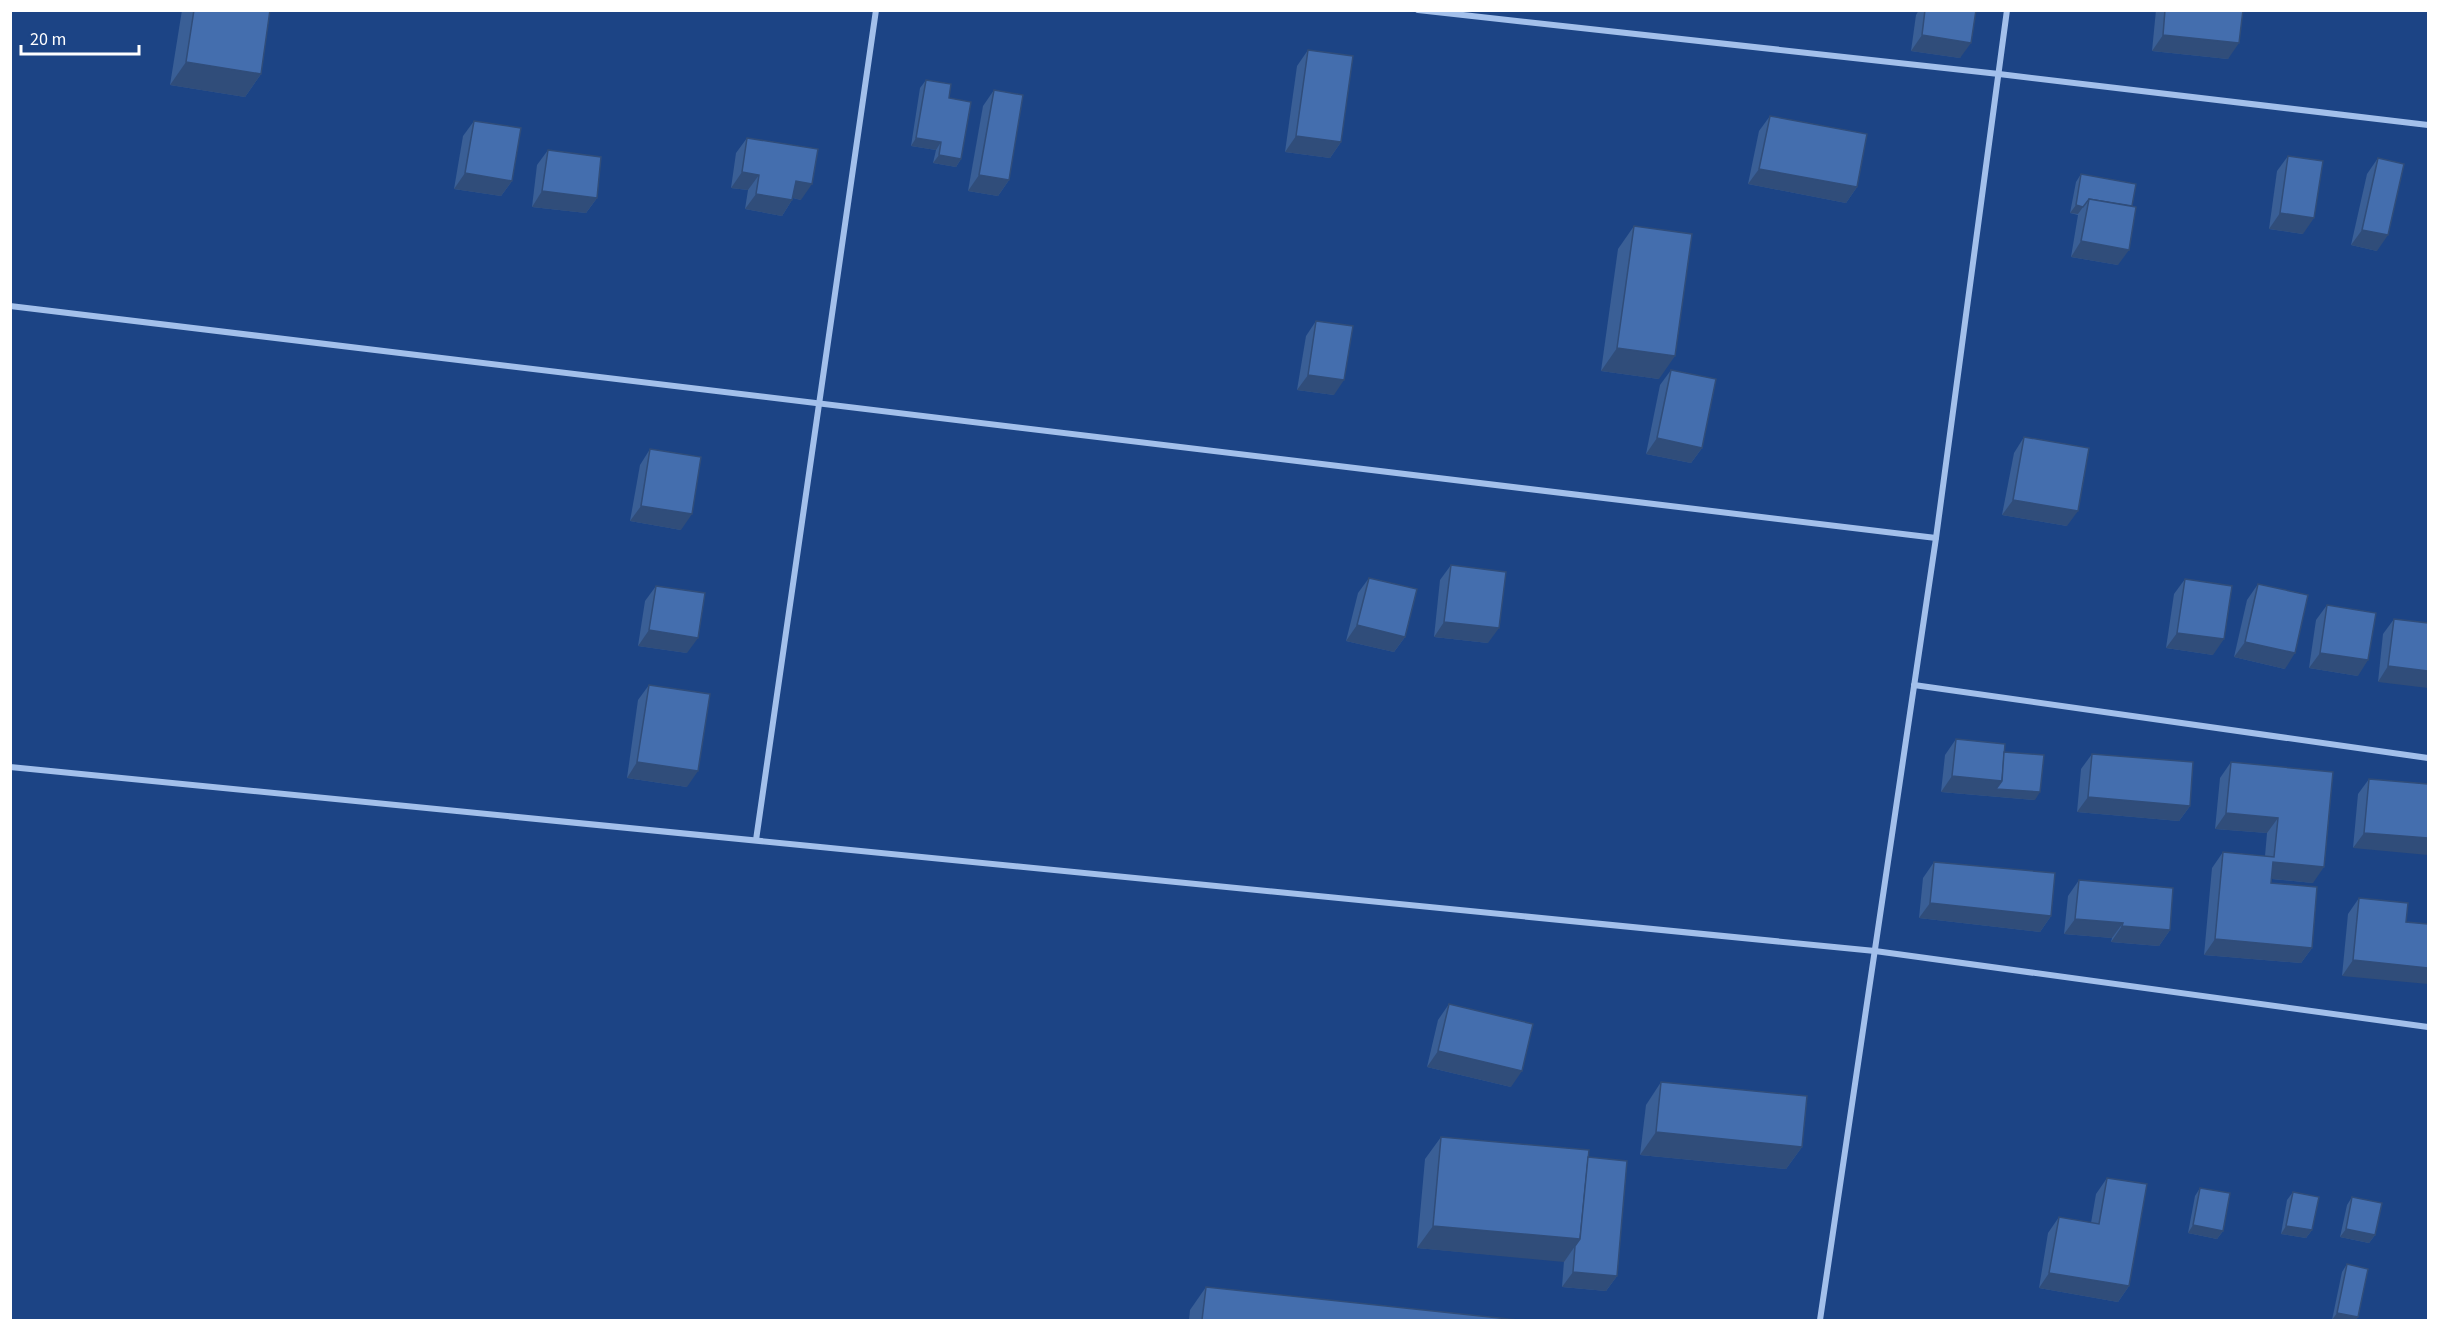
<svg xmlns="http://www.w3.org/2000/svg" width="2439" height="1331" viewBox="0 0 2439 1331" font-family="'Source Sans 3',sans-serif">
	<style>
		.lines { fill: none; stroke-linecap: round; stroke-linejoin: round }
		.minor { stroke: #a3c0eb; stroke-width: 6 }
		.wall { fill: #3a5f96 }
		.shaded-wall { fill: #304d7a }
		.building { fill: #446eae; stroke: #304d7a; stroke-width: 1.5 }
	</style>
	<rect width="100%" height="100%" fill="#1c4485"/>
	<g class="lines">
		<g class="minor">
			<polyline points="1418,10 1999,74 2428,125"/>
			<polyline points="10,306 1936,538"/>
			<polyline points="1914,685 2428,758"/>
			<polyline points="10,767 1875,951 2428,1027"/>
			<polyline points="756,840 876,10"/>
			<polyline points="1820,1320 1936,538 2007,10"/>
		</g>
	</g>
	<g class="wall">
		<polygon points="182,10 270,10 261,74 245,97 170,85"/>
		<polygon points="1919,10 1976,10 1960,58 1911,51 1916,15"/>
		<polygon points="2156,10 2243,10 2228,59 2152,51"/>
		<polygon points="1308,50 1341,142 1330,158 1285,152 1297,66"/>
		<polygon points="926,80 949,98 961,159 956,167 933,163 936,150 911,146 920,88"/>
		<polygon points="994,90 1009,180 998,196 968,191 983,106"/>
		<polygon points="1770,116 1857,187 1846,203 1748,184 1759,131"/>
		<polygon points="474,121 512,181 501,196 454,189 463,136"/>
		<polygon points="747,138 801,200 793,198 792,200 782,216 745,209 748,190 731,188 736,153"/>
		<polygon points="548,150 597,198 586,213 532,207 537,165"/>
		<polygon points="2288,156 2303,234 2269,229 2277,171"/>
		<polygon points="2378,158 2377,251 2351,245 2367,174"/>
		<polygon points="2081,174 2118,265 2071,257 2078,215 2070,213 2076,182"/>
		<polygon points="1634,226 1659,379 1601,371 1618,249"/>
		<polygon points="1316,321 1334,395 1297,390 1306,336"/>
		<polygon points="1671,370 1702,448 1691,463 1646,454 1660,385"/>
		<polygon points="2024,437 2067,526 2002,515 2014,453"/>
		<polygon points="650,449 681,530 630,521 640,465"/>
		<polygon points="1451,565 1488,643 1434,637 1440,580"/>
		<polygon points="1369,578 1405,637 1394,652 1346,641 1358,593"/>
		<polygon points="2185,579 2213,655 2166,648 2174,594"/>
		<polygon points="2258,584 2285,669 2234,657 2247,600"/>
		<polygon points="656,586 687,653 638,646 645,601"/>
		<polygon points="2327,605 2358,676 2309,668 2316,620"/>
		<polygon points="2394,619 2428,623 2378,682 2383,634"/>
		<polygon points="649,685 687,787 627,778 638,700"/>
		<polygon points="1956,739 2035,800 1941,792 1945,755"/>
		<polygon points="2092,754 2190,806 2179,821 2077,812 2081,769"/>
		<polygon points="2231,762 2333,772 2313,883 2272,879 2271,883 2312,948 2301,963 2204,955 2212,868 2223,852 2265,856 2267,833 2215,829 2220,778"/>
		<polygon points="2369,779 2428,784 2353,848 2358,794"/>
		<polygon points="1934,862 2051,916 2040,932 1919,918 1923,878"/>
		<polygon points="2079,880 2170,930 2159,946 2111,942 2112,938 2064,934 2068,896"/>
		<polygon points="2359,898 2406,922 2342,976 2348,914"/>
		<polygon points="1449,1004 1511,1087 1427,1067 1438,1020"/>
		<polygon points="1661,1082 1802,1147 1786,1169 1640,1155 1646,1105"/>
		<polygon points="1441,1137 1588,1157 1617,1276 1606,1291 1562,1287 1564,1261 1417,1248 1425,1159"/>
		<polygon points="2107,1178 2129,1286 2118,1302 2039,1288 2048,1233 2059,1217 2091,1223 2096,1194"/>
		<polygon points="2200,1188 2223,1231 2217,1239 2188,1233 2195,1196"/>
		<polygon points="2293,1192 2312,1230 2306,1238 2281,1234 2287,1200"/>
		<polygon points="2352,1197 2375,1235 2369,1243 2340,1237 2347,1205"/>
		<polygon points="2347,1264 2358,1317 2356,1320 2332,1320 2342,1272"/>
		<polygon points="1206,1287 1518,1320 1189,1320 1190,1310"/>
	</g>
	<g class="shaded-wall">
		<polygon points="1922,35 1971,43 1960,58 1911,51"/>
		<polygon points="2163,35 2239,43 2228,59 2152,51"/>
		<polygon points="186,62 261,74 245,97 170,85"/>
		<polygon points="1296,136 1341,142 1330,158 1285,152"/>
		<polygon points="916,138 941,142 936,150 911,146"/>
		<polygon points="939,155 961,159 956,167 933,163"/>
		<polygon points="1759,169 1857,187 1846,203 1748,184"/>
		<polygon points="742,172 759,175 748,190 731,188"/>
		<polygon points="465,173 512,181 501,196 454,189"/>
		<polygon points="979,175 1009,180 998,196 968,191"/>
		<polygon points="796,181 812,184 801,200 785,196"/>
		<polygon points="542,191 597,198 586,213 532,207"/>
		<polygon points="756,194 792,200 782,216 745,209"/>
		<polygon points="2076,205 2083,207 2078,214 2070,213"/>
		<polygon points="2280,213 2314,218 2303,234 2269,229"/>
		<polygon points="2362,230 2388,235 2377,251 2351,245"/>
		<polygon points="2081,241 2129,250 2118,265 2071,257"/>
		<polygon points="1617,348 1675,356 1659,379 1601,371"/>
		<polygon points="1308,375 1344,380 1334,395 1297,390"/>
		<polygon points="1657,438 1702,448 1691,463 1646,454"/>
		<polygon points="2013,500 2078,511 2067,526 2002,515"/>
		<polygon points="641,506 692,514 681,530 630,521"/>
		<polygon points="1444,622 1499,628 1488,643 1434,637"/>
		<polygon points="1357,625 1405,637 1394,652 1346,641"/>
		<polygon points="649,630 698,638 687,653 638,646"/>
		<polygon points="2177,633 2224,639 2213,655 2166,648"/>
		<polygon points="2245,642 2295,653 2285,669 2234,657"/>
		<polygon points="2320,653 2368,660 2358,676 2309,668"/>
		<polygon points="2388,666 2428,671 2428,688 2378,682"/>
		<polygon points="637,762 698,771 687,787 627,778"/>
		<polygon points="1952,776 2002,781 2040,792 2035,800 1941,792"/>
		<polygon points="2088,797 2190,806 2179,821 2077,812"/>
		<polygon points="2226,813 2278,818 2267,833 2215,829"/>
		<polygon points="2364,833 2428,838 2428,855 2353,848"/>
		<polygon points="2273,862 2324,867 2313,883 2262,878"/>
		<polygon points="1930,903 2051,916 2040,932 1919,918"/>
		<polygon points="2075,919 2123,923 2112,938 2064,934"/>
		<polygon points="2122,926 2170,930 2159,946 2111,942"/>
		<polygon points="2215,939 2312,948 2301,963 2204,955"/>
		<polygon points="2353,960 2428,968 2428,984 2342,976"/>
		<polygon points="1438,1051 1522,1071 1511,1087 1427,1067"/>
		<polygon points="1656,1132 1802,1147 1786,1169 1640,1155"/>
		<polygon points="2193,1225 2223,1231 2217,1239 2188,1233"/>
		<polygon points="1433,1226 1580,1239 1564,1262 1417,1248"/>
		<polygon points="2286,1226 2312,1230 2306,1238 2281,1234"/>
		<polygon points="2346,1229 2375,1235 2369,1243 2340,1237"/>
		<polygon points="1573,1272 1617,1276 1606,1291 1562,1287"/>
		<polygon points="2049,1273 2129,1286 2118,1302 2039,1288"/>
		<polygon points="2337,1313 2358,1317 2356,1320 2332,1320"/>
	</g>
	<g class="building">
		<polygon points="194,10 270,10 261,74 186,62"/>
		<polygon points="1925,10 1976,10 1971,43 1922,35"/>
		<polygon points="2165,10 2243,10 2239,43 2163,35"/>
		<polygon points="1308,50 1353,56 1341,142 1296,136"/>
		<polygon points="926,80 951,84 949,98 971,102 961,159 939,155 941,142 916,138"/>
		<polygon points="994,90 1023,95 1009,180 979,175"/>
		<polygon points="1770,116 1867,134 1857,187 1759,169"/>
		<polygon points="474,121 521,128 512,181 465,173"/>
		<polygon points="747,138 818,149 812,184 796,181 792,200 756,194 759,175 742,172"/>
		<polygon points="548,150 601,157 597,198 542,191"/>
		<polygon points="2288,156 2323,161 2314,218 2280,213"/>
		<polygon points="2378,158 2404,164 2388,235 2362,230"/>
		<polygon points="2081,174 2136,184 2132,206 2089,199 2083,207 2076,205"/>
		<polygon points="2089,199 2136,207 2129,250 2081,241"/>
		<polygon points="1634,226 1692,234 1675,356 1617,348"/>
		<polygon points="1316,321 1353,326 1344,380 1308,375"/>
		<polygon points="1671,370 1716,379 1702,448 1657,438"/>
		<polygon points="2024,437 2089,448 2078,511 2013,500"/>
		<polygon points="650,449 701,457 692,514 641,506"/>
		<polygon points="1451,565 1506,572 1499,628 1444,622"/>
		<polygon points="1369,578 1417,589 1405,637 1357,625"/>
		<polygon points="2185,579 2232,586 2224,639 2177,633"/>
		<polygon points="2258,584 2308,595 2295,653 2245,642"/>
		<polygon points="656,586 705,593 698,638 649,630"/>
		<polygon points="2327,605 2376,613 2368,660 2320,653"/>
		<polygon points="2394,619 2428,623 2428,671 2388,666"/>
		<polygon points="649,685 710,694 698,771 637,762"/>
		<polygon points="1956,739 2005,744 2002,781 1952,776"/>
		<polygon points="2004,752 2044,755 2040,792 1996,789 2002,781"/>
		<polygon points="2092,754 2193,762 2190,806 2088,797"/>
		<polygon points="2231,762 2333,772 2324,867 2273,862 2271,883 2317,887 2312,948 2215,939 2223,852 2274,857 2278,818 2226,813"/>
		<polygon points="2369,779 2428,784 2428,838 2364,833"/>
		<polygon points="1934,862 2055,873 2051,916 1930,903"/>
		<polygon points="2079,880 2173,888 2170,930 2122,926 2123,923 2075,919"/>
		<polygon points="2359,898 2408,903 2406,922 2428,924 2428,968 2353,960"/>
		<polygon points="1449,1004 1533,1024 1522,1071 1438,1051"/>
		<polygon points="1661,1082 1807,1096 1802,1147 1656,1132"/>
		<polygon points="1441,1137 1589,1150 1580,1239 1433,1226"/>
		<polygon points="1588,1157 1627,1161 1617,1276 1573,1272 1575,1246 1580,1239"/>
		<polygon points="2107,1178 2147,1184 2129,1286 2049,1273 2059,1217 2099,1224"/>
		<polygon points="2200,1188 2230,1193 2223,1231 2193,1225"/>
		<polygon points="2293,1192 2319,1197 2312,1230 2286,1226"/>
		<polygon points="2352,1197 2382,1203 2375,1235 2346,1229"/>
		<polygon points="2347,1264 2368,1269 2358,1317 2337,1313"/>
		<polygon points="1206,1287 1518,1320 1202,1320"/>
	</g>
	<rect width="2439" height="1331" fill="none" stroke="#ffffff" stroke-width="24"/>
	<path d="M21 45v9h118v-9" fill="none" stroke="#ffffff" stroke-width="3"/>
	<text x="30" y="45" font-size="18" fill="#ffffff" stroke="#1c4485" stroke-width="4.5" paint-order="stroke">20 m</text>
</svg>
